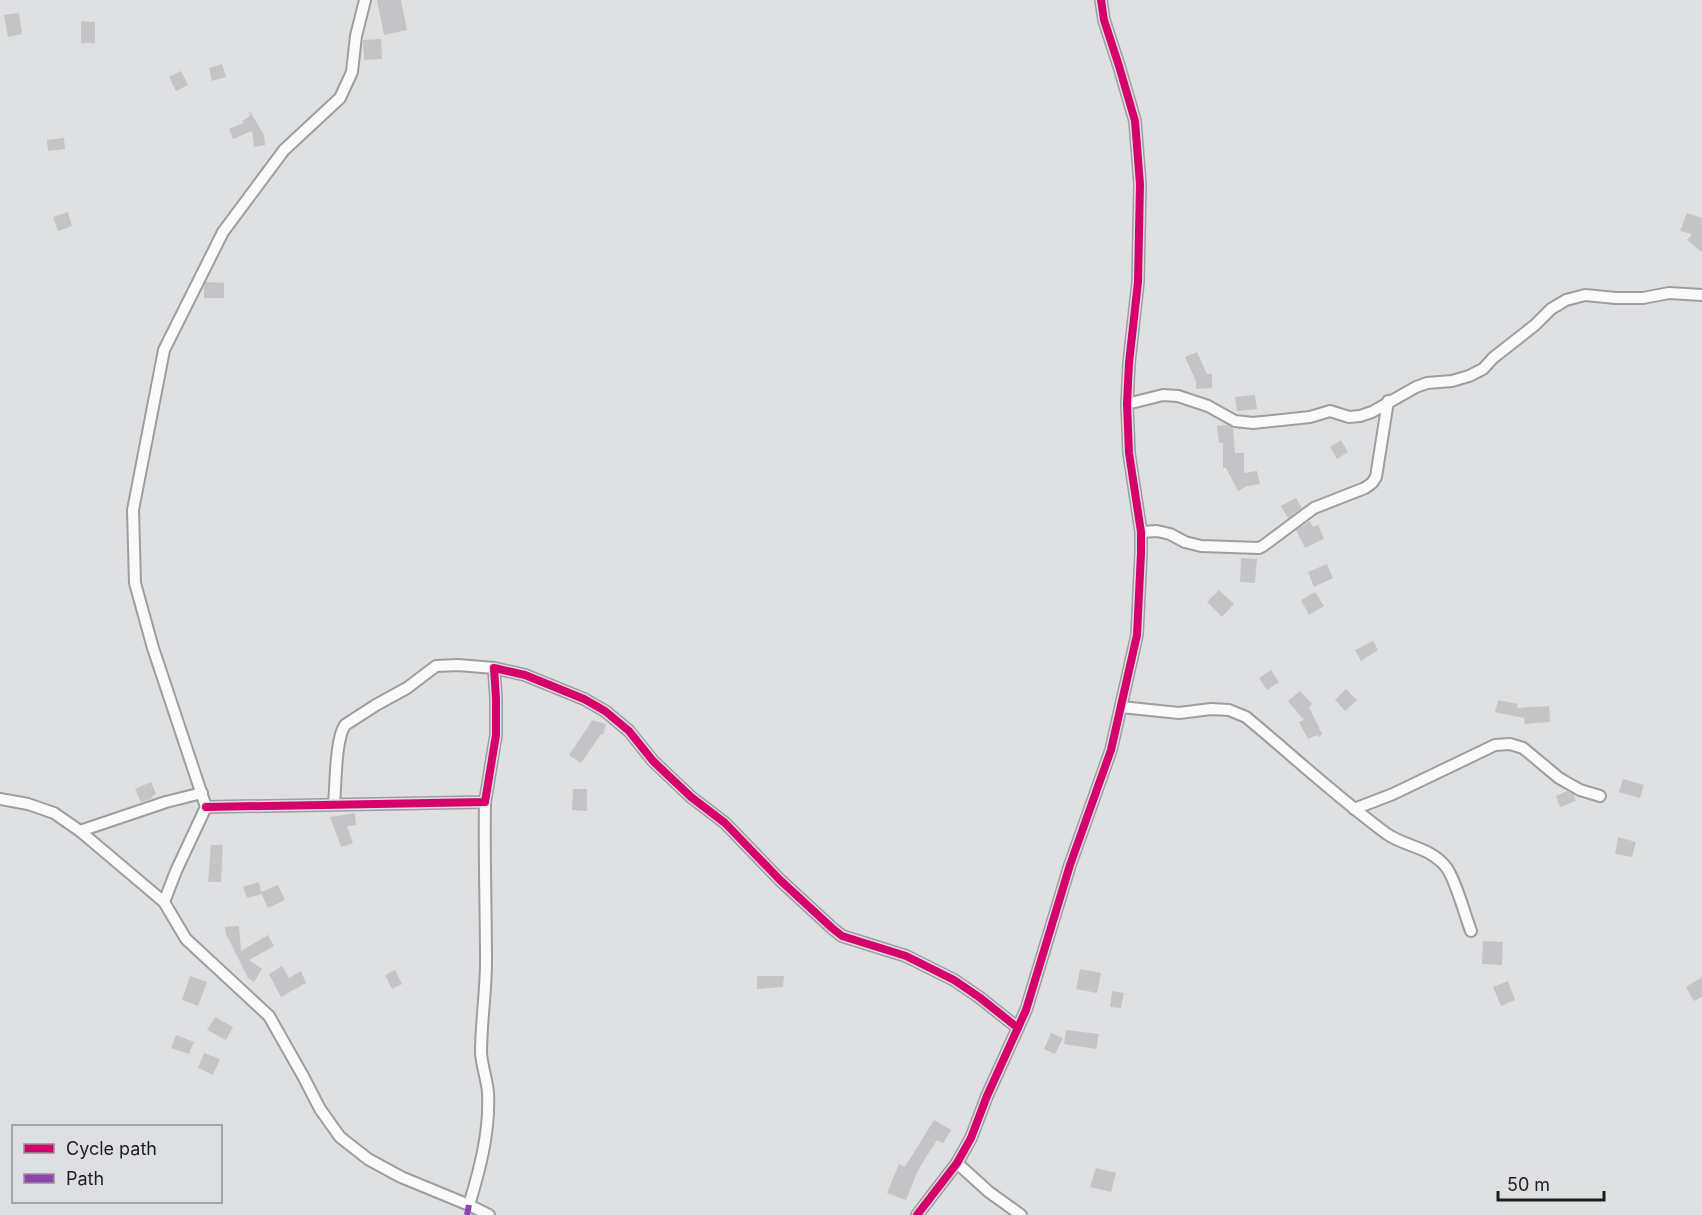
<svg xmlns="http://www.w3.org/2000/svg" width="1702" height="1215" viewBox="0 0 1702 1215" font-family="Inter,sans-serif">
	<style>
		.building { fill: #c4c4c6 }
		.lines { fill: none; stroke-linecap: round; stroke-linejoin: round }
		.minor-casing { stroke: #9e9ea0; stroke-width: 14 }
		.minor { stroke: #fafafa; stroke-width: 10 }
		.quiet { stroke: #8e44ad; stroke-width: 6; stroke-dasharray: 12 6; stroke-linecap: butt }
		.cycleway-casing { stroke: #dedfe2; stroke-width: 11 }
		.cycleway { stroke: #d6006c; stroke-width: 8 }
	</style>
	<rect width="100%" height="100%" fill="#dfe0e1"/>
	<g class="building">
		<polygon points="377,0 401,0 407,30 384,35"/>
		<polygon points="19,13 22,34 8,37 4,15"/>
		<polygon points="81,21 95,22 95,43 81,43"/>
		<polygon points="381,39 382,59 364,60 363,40"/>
		<polygon points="222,64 226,77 212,81 209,68"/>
		<polygon points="181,71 188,85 176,91 169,77"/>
		<polygon points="249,110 264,135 265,145 254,147 252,131 233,139 229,129 243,123 242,121 250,116"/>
		<polygon points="64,138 65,149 48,151 47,140"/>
		<polygon points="68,212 72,226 58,231 53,217"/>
		<polygon points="1687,213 1702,218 1702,252 1687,240 1692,234 1680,231"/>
		<polygon points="206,282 224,283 224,298 204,298 204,287"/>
		<polygon points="1197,352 1207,374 1212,374 1212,388 1196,389 1196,381 1185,357"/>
		<polygon points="1255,395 1257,409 1237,411 1235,397"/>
		<polygon points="1227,425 1233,428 1235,453 1244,453 1244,473 1257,471 1260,484 1247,486 1238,491 1226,468 1223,468 1223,443 1219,443 1217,426"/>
		<polygon points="1341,440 1348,452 1337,459 1330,447"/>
		<polygon points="1296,498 1302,508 1288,518 1281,506"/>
		<polygon points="1310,521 1313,527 1318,525 1324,539 1305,548 1296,530"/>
		<polygon points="1241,558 1257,559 1255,583 1240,582"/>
		<polygon points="1327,564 1333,578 1314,587 1308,572"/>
		<polygon points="1219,590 1234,604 1222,617 1207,602"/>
		<polygon points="1315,592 1324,606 1309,615 1301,600"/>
		<polygon points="1373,641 1378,650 1361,661 1355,650"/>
		<polygon points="1271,670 1279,682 1267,690 1259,678"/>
		<polygon points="1346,689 1357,700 1345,711 1335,700"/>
		<polygon points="1300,691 1312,704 1309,707 1322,734 1319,737 1317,735 1308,739 1299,722 1304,720 1288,701"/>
		<polygon points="1498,700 1518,704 1517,708 1549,706 1550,722 1525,724 1524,718 1495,712"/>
		<polygon points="592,720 606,724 603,735 601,734 581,763 569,755 590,724"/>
		<polygon points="1623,779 1644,785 1640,798 1619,792"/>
		<polygon points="151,782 156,794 152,796 153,798 141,802 135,789"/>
		<polygon points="573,789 587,789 587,811 572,810"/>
		<polygon points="1567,791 1574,795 1576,801 1560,807 1556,796"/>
		<polygon points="355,813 356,825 347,826 353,843 341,847 330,817"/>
		<polygon points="1618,837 1636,842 1632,857 1615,854"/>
		<polygon points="211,845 223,845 221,882 208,882"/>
		<polygon points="259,882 261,892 278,885 285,900 268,908 261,893 262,894 247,898 243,887"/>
		<polygon points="239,926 241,951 268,935 274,946 249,960 262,969 254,982 248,978 226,934 225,927"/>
		<polygon points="1483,941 1503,942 1502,965 1482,964"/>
		<polygon points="282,966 289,978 301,971 306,983 281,997 269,974"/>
		<polygon points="1080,969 1101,973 1097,993 1076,989"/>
		<polygon points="395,970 402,984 392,989 385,975"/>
		<polygon points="190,976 207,982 198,1006 182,1000"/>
		<polygon points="757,976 784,976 783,987 757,989"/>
		<polygon points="1702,977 1702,997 1694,1001 1686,987"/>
		<polygon points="1508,981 1515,1000 1501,1006 1493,987"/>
		<polygon points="1112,991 1124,993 1121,1008 1110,1007"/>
		<polygon points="215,1017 233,1027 226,1040 207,1030"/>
		<polygon points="1066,1030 1099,1034 1096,1049 1064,1044"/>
		<polygon points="1051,1033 1063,1038 1055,1054 1044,1049"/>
		<polygon points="176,1035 194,1042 189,1054 171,1048"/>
		<polygon points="204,1053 220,1059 213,1075 198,1068"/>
		<polygon points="934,1120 951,1130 943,1143 937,1140 918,1170 906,1200 887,1193 899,1164 905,1167"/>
		<polygon points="1096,1168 1116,1173 1111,1192 1090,1187"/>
	</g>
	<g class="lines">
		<defs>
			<g id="minor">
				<polyline points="1127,404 1163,395 1178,396 1208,406 1235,421 1253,423 1310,417 1330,411 1349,417 1360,416 1372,412 1416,387 1427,383 1452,381 1469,376 1483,369 1493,358 1535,325 1551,309 1566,300 1585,295 1616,298 1643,298 1669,293 1702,295"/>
				<polyline points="1141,532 1157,531 1170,534 1185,542 1201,546 1259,548 1263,546 1314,508 1365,488 1372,483 1376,477 1388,401"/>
				<path d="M1121,707L1179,713L1211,709L1229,710L1246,717C1293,756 1338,798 1387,834C1406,847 1430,847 1446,867C1455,878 1465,915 1471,931"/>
				<polyline points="0,799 28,804 54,813 80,831 164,902 186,939 269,1016 303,1076 320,1109 340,1137 368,1159 401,1177 469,1205 489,1215"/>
				<path d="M334,804C336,785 335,740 345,725L376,705L407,688L436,666L458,665L494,668"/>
				<polyline points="206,807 485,802 496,735 496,699 494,668 525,675 584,699 605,711 629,731 653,761 691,797 725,823 780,880 832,928 842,936 906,956 954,980 979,997 1018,1028"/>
				<polyline points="1354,809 1393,794 1495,745 1510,744 1523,748 1559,778 1580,790 1600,796"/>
				<polyline points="80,831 166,802 202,793"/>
				<polyline points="164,902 176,871 206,807 153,648 135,583 133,510 164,350 223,232 284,150 340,98 352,72 356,36 365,0"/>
				<polyline points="957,1163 989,1192 1021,1215"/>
				<path d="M469,1205C480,1169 490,1131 488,1093C487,1079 482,1067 481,1053C481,1022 486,992 486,962C486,908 484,855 485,802"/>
				<polyline points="917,1215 957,1163 971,1138 987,1096 1026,1010 1070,865 1111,750 1137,635 1141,553 1141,532 1129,453 1127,404 1129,363 1138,282 1140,184 1135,121 1119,66 1104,20 1101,0"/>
			</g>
		</defs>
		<use href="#minor" class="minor-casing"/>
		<use href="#minor" class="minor"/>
		<polyline class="quiet" points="467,1215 469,1205"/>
		<defs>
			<g id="cycleway">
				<polyline points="206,807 485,802 496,735 496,699 494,668 525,675 584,699 605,711 629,731 653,761 691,797 725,823 780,880 832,928 842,936 906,956 954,980 979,997 1018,1028"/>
				<polyline points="917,1215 957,1163 971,1138 987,1096 1026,1010 1070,865 1111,750 1137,635 1141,553 1141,532 1129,453 1127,404 1129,363 1138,282 1140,184 1135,121 1119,66 1104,20 1101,0"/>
			</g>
		</defs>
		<use href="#cycleway" class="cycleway-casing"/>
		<use href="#cycleway" class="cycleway"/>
	</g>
	<rect x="12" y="1125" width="210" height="78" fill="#dedfe2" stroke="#919294" stroke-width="1.5"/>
	<rect x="24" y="1144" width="30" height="9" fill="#d6006c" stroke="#919294" stroke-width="1.5"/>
	<text x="66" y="1155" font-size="18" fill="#1d1e1f">Cycle path</text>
	<rect x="24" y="1174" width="30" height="9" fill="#8e44ad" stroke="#919294" stroke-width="1.5"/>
	<text x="66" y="1185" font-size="18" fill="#1d1e1f">Path</text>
	<path d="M1498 1191v9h106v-9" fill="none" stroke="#1d1e1f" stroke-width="3"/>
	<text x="1507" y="1191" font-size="18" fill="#1d1e1f" stroke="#dedfe2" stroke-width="4.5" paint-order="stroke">50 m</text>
</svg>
